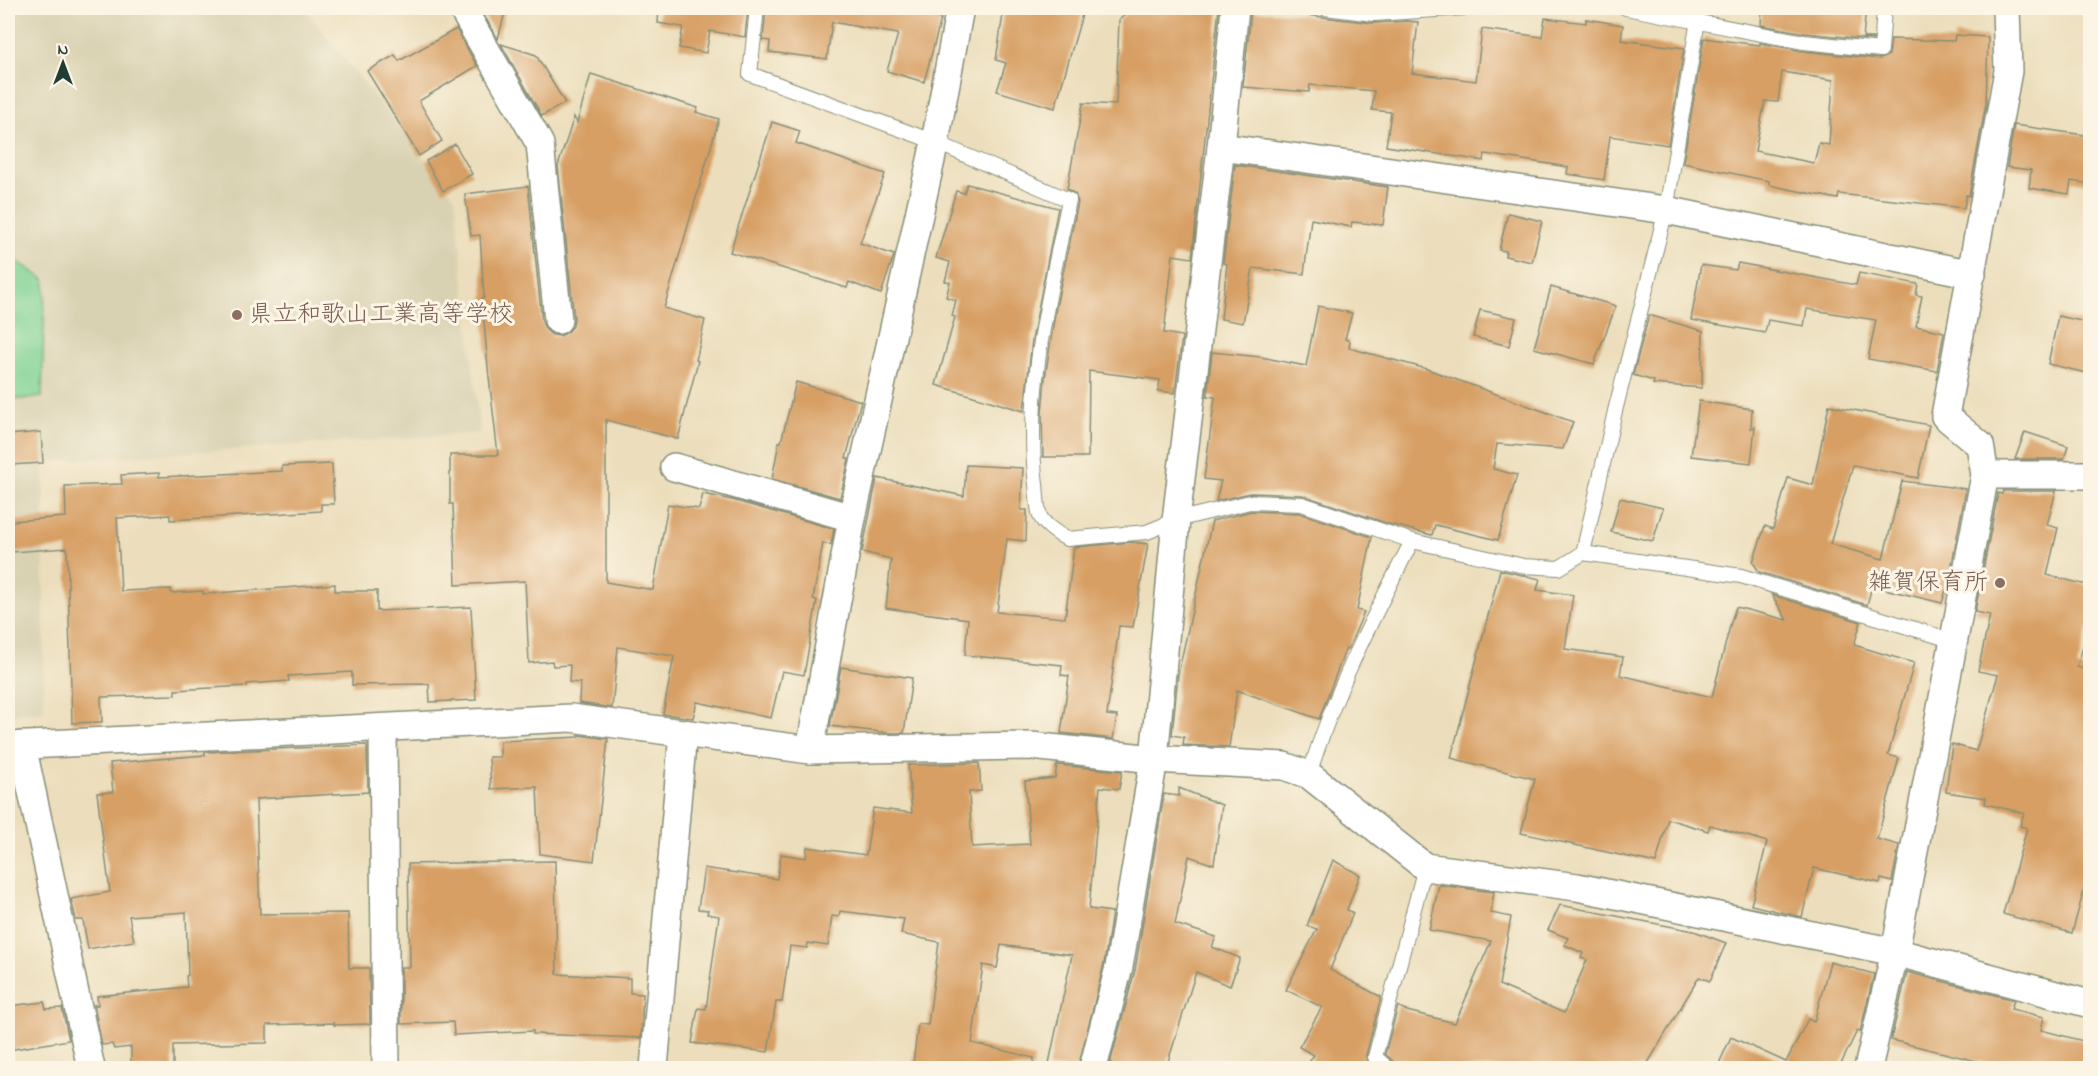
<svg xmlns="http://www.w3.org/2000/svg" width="2098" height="1076" viewBox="0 0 2098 1076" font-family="'Indie Flower','Klee One',sans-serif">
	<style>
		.built { fill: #d9d2b2 }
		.green { fill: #80d395; stroke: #508864; stroke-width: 1.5 }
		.building { fill: #d79f64; fill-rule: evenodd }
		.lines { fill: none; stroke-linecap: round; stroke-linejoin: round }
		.lane-casing { stroke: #868e78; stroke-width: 16 }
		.street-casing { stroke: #868e78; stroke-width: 30 }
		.lane { stroke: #fff; stroke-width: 14 }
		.street { stroke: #fff; stroke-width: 27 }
		.education-dot { fill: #8d6e63; stroke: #fcf5e5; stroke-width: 2 }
		.labels { text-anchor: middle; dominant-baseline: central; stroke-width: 6; stroke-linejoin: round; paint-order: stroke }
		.education-label { font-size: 24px; fill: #785e54; stroke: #fcf5e5; text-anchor: start }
	</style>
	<rect width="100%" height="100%" fill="#fcf5e5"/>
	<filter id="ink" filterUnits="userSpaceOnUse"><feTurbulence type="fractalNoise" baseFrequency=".0167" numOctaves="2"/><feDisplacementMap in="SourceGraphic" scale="12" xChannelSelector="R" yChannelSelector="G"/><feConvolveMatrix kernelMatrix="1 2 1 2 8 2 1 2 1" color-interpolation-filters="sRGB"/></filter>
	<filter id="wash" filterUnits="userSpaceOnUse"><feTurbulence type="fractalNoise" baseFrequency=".008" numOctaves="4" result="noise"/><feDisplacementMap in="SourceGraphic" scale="24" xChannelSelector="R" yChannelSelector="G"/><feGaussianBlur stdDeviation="1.35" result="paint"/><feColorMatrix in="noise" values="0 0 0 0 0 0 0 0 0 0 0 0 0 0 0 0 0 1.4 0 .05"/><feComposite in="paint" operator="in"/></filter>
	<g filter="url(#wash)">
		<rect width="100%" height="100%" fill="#ecdebc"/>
		<polygon class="built" points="8,8 304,8 455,197 480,433 44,462 44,711 8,714"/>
		<polygon class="green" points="8,255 45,280 42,397 8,400"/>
		<g id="blocks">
			<g class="building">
				<polygon points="494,8 506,8 498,39 483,14"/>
				<polygon points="659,8 748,8 745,37 710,31 706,53 679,48 683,27 658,23"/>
				<polygon points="766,8 813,8 829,10 829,8 939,8 937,18 941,19 924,82 887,71 898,34 832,22 827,59 769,52 770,41 763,40"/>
				<polygon points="1004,8 1084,8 1055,108 997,91 1006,63 996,60"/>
				<polygon points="1133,8 1219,8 1192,258 1173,255 1164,333 1182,336 1175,393 1158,391 1160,380 1089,371 1088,457 1043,457 1042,413 1045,378 1056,307 1078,202 1075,194 1067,189 1083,103 1116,105 1119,20"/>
				<polygon points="1762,8 1866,8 1863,38 1873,38 1873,40 1805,33 1761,25"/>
				<polygon points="1251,11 1289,13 1373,23 1406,21 1418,22 1412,73 1476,81 1482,29 1542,37 1545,18 1586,23 1586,19 1623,25 1621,40 1684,48 1668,145 1610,136 1604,180 1567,174 1568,167 1485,154 1484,161 1386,146 1391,112 1372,110 1374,91 1310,85 1309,92 1243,87"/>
				<polygon points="456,29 477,66 419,101 442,141 419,156 367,71 395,55 399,61"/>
				<path d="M1955,35L1988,37L1986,103L1969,196L1966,195L1964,208L1839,194L1838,199L1769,185V181L1683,163L1704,38L1751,44L1760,45V43L1803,51L1880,59L1889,55L1891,39L1954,41ZM1782,72L1833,80L1829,145L1819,143L1814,163L1755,151L1765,101L1778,102Z"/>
				<polygon points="501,44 536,55 565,103 542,116"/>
				<polygon points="591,74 698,108 696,112 719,119 664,308 705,320 696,360 698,361 678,439 606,420 606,582 653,590 668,504 699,509 703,494 732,500 834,529 831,545 823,543 813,599 817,600 804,675 782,671 771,718 697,702 693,718 663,714 674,656 618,647 612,708 579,703 580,683 569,682 570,665 553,666 552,661 529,663 525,581 456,585 453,504 450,504 450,455 498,455 488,368 482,298 484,298 480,235 471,236 465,194 528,186 542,322 546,330 552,335 560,336 568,332 573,326 574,318 558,166 574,117 577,123"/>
				<polygon points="772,122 800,131 796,143 885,174 860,243 894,255 881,294 849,282 847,288 730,252"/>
				<polygon points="2014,125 2091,136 2091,184 2071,181 2069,194 2029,188 2031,170 2007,167"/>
				<polygon points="455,144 472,174 443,191 426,161"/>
				<polygon points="1235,165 1388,187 1383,225 1352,222 1351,227 1311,219 1304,274 1253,268 1243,323 1221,319 1227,264 1223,263"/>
				<polygon points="967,184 1058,208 1032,340 1024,411 936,385 955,317 952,316 956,300 946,297 950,282 945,281 950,262 936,258 956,191 964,193"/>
				<polygon points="1508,213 1542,221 1532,262 1505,256 1506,251 1499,250"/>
				<polygon points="1738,263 1856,285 1859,273 1918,284 1916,295 1922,296 1916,326 1944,332 1937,371 1868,359 1876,320 1807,309 1804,326 1768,320 1765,333 1691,320 1701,265 1736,270"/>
				<polygon points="1551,287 1616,306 1594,364 1534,348"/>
				<polygon points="1318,306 1352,313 1345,339 1350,341 1349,348 1427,369 1573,422 1563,449 1497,444 1493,469 1517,475 1498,540 1435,525 1432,535 1389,524 1302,495 1250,493 1216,501 1221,481 1204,479 1215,397 1207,396 1212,352 1261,357 1306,366"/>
				<polygon points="1480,310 1516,318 1509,346 1473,337"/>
				<polygon points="1649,315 1703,331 1702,388 1653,384 1654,381 1633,375"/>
				<polygon points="2058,316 2091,323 2091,374 2048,364"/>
				<polygon points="796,382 861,401 846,458 849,459 840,498 772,479 779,442 781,442"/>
				<polygon points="1699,401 1752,409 1751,428 1755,427 1751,463 1691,456"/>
				<polygon points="1829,405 1929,425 1918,478 1853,465 1830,544 1883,559 1902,481 1966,489 1947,590 1946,590 1942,603 1872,586 1867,605 1759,572 1753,562 1765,526 1773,529 1788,478 1813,485"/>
				<polygon points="41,432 43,463 10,465 8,435"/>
				<polygon points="2025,432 2068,446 2064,459 2015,459"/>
				<polygon points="332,464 334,504 321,504 321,511 170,520 170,515 117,518 121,591 171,589 171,593 203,591 203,594 335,584 335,591 377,591 377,611 471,607 476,700 430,702 429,684 352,685 352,672 288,676 289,681 247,684 247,686 175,690 175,695 101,697 102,722 72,723 67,548 12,552 10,521 66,517 65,486 122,484 121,475 159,473 159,477 282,471 282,466"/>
				<polygon points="966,465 1023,468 1021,510 1027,510 1026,541 1007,539 997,612 1065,618 1074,547 1132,542 1148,544 1133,627 1119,626 1107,715 1117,716 1113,739 1061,733 1069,676 1061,675 1062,665 965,655 968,619 886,608 891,559 862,552 877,478 964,496"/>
				<polygon points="2003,491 2056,491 2047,525 2058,528 2047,575 2091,586 2091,620 2077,667 2091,671 2091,865 2072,933 2003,914 2027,828 2020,826 2024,813 1985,804 1986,798 1946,792 1952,744 1976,751 1998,675 1978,671 1990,615 1975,612 1998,493 2002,494"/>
				<polygon points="1620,498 1663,508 1653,541 1611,532"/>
				<polygon points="1251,511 1300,513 1372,537 1357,610 1364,612 1348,649 1346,648 1319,719 1237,690 1229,747 1183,745 1184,737 1172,735 1178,674 1212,521"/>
				<polygon points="1500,570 1540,579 1537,590 1573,595 1565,649 1623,657 1620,675 1712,697 1731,622 1736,607 1787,620 1772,595 1861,622 1854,645 1914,663 1888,755 1899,758 1877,839 1899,845 1892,882 1881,879 1880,883 1814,868 1802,917 1751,905 1767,842 1710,825 1708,831 1668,819 1656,863 1521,833 1535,779 1451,758"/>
				<polygon points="841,667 912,678 904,733 888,733 830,726"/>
				<polygon points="579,735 608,739 594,861 540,854 537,787 491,789 489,757 500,757 500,741 579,737"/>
				<polygon points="367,745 368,792 256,799 260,914 348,913 349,968 369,968 370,1024 334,1025 334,1023 267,1025 267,1043 173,1045 173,1068 131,1068 131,1047 114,1049 112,1044 102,1045 94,1005 98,1005 97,996 187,987 186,976 188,975 186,912 129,916 134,941 88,949 83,920 76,920 71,899 110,892 97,793 113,792 110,763 205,755 205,752"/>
				<polygon points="979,763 981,791 969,792 972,847 1030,844 1025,781 1055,778 1057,765 1122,771 1119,789 1100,787 1089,909 1112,912 1104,964 1078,1068 1048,1068 1072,955 1001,945 997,968 983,965 972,1043 1034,1058 1033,1068 950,1068 913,1064 918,1024 928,1025 939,942 901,934 904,919 840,911 839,917 832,916 828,946 808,943 807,948 790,946 782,1002 776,1002 768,1052 692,1043 698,1008 706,1009 719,916 707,914 708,910 698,909 704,868 777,879 781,854 806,858 807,847 866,855 873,808 912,813 908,765"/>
				<polygon points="1179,788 1222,805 1214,864 1211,863 1211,864 1189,856 1175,924 1216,937 1212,947 1240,958 1230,986 1196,972 1166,1068 1109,1068 1135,970 1164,794 1179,796"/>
				<polygon points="1333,860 1360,875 1347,910 1353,913 1330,970 1381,997 1366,1055 1367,1060 1375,1068 1305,1068 1314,1055 1299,1047 1322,1007 1286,990 1317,929 1307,926"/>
				<polygon points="555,861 557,974 630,978 630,993 643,994 641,1038 533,1034 533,1031 454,1035 453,1022 401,1024 401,967 410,967 408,864"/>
				<polygon points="1439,885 1494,892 1491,913 1511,917 1499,985 1564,1013 1587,960 1581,958 1583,953 1565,945 1568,938 1548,930 1560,905 1694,931 1726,943 1710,981 1699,977 1645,1068 1397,1068 1394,1062 1385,1054 1398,1006 1407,1011 1455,1023 1491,941 1429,930"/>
				<polygon points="1830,962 1874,974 1860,1032 1857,1031 1839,1068 1717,1068 1731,1037 1786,1062 1808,1019 1814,1022"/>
				<polygon points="1907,972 2014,1000 2011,1009 2044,1017 2041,1030 2091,1043 2091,1068 2005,1068 1891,1040"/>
				<polygon points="44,1002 46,1009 62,1008 69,1040 8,1050 8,1006"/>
			</g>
		</g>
	</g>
	<g filter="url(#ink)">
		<use href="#blocks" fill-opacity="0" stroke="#868e78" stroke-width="1.5"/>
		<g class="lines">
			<defs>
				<g id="lane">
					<path d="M757,8L750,74L935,142L1069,200C1050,292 1024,390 1036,484C1037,494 1037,507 1040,516C1044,525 1059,535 1067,539L1147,532L1176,520L1250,502L1302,504L1412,541"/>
					<polyline points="1325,8 1374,14 1466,8"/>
					<polyline points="1626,8 1804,42 1881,50 1884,8"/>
					<polyline points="1698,20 1666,210 1615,411 1583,553 1741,576 1954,641"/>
					<path d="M1309,775C1334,693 1373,617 1412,541L1524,566L1559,568L1583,553"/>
					<polyline points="1388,1068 1375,1057 1425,867"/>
				</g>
				<g id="street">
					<polyline points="462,8 540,144 558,320"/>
					<polyline points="1221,147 1666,210 1972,274"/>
					<polyline points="674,467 852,518"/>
					<polyline points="1985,475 2090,475"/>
					<polyline points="383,728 386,1068"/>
					<polyline points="22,745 91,1068"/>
					<polyline points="8,746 571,718 810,750 1031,746 1154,759 1284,766 1309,775 1425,867 1577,887 1895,952 2090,1004"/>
					<polyline points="810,750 852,518 935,142 960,8"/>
					<polyline points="654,1068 683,733"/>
					<polyline points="1093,1068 1119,967 1154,759 1176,520 1221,147 1235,8"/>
					<polyline points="1868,1068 1895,952 1985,475 1980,445 1945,416 2008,71 2006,8"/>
				</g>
			</defs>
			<use href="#lane" class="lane-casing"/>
			<use href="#street" class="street-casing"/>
			<use href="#lane" class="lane"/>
			<use href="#street" class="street"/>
		</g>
	</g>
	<g class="education-dot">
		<circle cx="237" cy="315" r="6"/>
		<circle cx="2000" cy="583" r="6"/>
	</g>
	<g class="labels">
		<g class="education-label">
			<text x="249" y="315">県立和歌山工業高等学校</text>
			<text x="1988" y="583" text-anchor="end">雑賀保育所</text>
		</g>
	</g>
	<rect width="2098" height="1076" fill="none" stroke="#fcf5e5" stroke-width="30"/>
	<g transform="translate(63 63)" stroke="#fcf5e5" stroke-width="4.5" paint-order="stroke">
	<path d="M0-4.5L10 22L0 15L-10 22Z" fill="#1f3d34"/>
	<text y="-9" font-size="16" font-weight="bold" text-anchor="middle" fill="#1f3d34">N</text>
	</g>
</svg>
